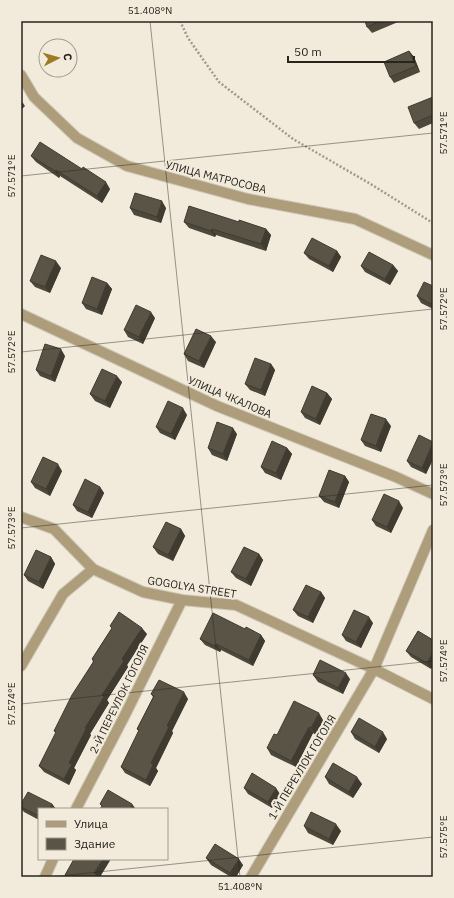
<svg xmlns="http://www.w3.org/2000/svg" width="454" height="898" viewBox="0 0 454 898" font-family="'IBM Plex Sans',sans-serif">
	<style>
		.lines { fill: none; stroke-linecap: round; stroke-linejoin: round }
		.minor-casing { stroke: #cec7b9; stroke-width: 12 }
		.path { stroke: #9f9a8e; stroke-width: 2.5; stroke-dasharray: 2 2; stroke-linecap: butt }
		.minor { stroke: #ad9d7a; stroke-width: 10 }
		.wall { fill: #4d483c }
		.shaded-wall { fill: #3f3b31 }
		.building { fill: #5a5446; stroke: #3f3b31 }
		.ticks { fill: none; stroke: #28251f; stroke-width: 1; stroke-opacity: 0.45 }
		.labels { text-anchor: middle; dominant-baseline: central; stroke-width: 4; stroke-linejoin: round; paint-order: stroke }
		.street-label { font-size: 11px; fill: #28251f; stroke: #f2ebdb }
		.neatline { fill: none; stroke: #28251f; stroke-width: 1.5 }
		.ticks-label { font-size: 10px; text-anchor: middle; fill: #28251f }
	</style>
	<rect width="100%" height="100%" fill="#f2ebdb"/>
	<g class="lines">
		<defs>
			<g id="minor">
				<polyline points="21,75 34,97 77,138 127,166 248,199 355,219 433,255"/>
				<polyline points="21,314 217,406 396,477 433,494"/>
				<polyline points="21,517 54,529 93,569 143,592 182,600 236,605 374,669 433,699"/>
				<polyline points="21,666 63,594 93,569"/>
				<polyline points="76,809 125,715 182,600"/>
				<polyline points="45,877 53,859"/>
				<polyline points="251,877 374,669 433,530"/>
			</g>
		</defs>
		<use href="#minor" class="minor-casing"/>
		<polyline class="path" points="180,21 188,38 219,82 293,139 369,183 433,223"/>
		<use href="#minor" class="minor"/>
	</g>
	<g class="wall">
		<polygon points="365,21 397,21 398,22 372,33 367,27"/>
		<polygon points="409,51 414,57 420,72 394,83 390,77"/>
		<polygon points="433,97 433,123 419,129 414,123"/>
		<polygon points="21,100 25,106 21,110"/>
		<polygon points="31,156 110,189 102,203 60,176 59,178 36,162"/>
		<polygon points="130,208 166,208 161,223 134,215"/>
		<polygon points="184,222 239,222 266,229 271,235 266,251 216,235 215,237 189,228"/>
		<polygon points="337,251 341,257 333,272 309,259 304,253"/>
		<polygon points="393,265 398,271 390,285 365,272 361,266"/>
		<polygon points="61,268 50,293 35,287 30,281"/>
		<polygon points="107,283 112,289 102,315 86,309 82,303"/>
		<polygon points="433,286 433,309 421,303 417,296"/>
		<polygon points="155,318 143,344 128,337 124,330"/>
		<polygon points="216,342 204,368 188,361 184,354"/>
		<polygon points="65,356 55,382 40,376 36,370"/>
		<polygon points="271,364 275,370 265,396 250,390 245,384"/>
		<polygon points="122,382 110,408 95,401 90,394"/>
		<polygon points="327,393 332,399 320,425 305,418 301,412"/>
		<polygon points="187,415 175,440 160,433 156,427"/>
		<polygon points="391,426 381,452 365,446 361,440"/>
		<polygon points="237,434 227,461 212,455 208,448"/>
		<polygon points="433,442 433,459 426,474 411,467 407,461"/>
		<polygon points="287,448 292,454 281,480 265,473 261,467"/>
		<polygon points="62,471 50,496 35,488 31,482"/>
		<polygon points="345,476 349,482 339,508 324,502 319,496"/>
		<polygon points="100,487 104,493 92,518 77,511 73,505"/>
		<polygon points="403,508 391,533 376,526 372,520"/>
		<polygon points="181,529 185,536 173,561 158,554 153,547"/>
		<polygon points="259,554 263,560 251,586 236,578 231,572"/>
		<polygon points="51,557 55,564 43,589 28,581 24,575"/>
		<polygon points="321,592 325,598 313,623 298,616 293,610"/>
		<polygon points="373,623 361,648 346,641 342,635"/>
		<polygon points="110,626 147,634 127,665 128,667 107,700 109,703 90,734 91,735 74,768 76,770 69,785 44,772 39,766 56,733 54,731 93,662 92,659 112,628"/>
		<polygon points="245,629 261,635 265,641 253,666 221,650 220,652 205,645 200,639"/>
		<polygon points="418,631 431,669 411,657 406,651"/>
		<polygon points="313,675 350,679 343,694 318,682"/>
		<polygon points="151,694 188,699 172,731 173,733 156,768 158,771 150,786 125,773 121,767 139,732 137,729 153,697"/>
		<polygon points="323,720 316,735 313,733 296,767 271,755 267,748 277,735"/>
		<polygon points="351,732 387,739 379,753 355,739"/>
		<polygon points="325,777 362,784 353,798 329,784"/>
		<polygon points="244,788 280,794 272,808 248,794"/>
		<polygon points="21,804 52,804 56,809 39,809 39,820 24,812 21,808"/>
		<polygon points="304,826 341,831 333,845 308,833"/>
		<polygon points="206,858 243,865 236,877 231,877 211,865"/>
	</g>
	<g class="shaded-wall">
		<polygon points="409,51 414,57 420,72 416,66"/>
		<polygon points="56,170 60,176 59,178 55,171"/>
		<polygon points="106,182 110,189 102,203 97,196"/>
		<polygon points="162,201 166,208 161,223 157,217"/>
		<polygon points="212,229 216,235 215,237 211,231"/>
		<polygon points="266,229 271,235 266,251 261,244"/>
		<polygon points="337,251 341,257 333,272 329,266"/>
		<polygon points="56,261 61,268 50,293 45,287"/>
		<polygon points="393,265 398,271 390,285 385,279"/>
		<polygon points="107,283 112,289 102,315 97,309"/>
		<polygon points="151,312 155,318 143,344 139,337"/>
		<polygon points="211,336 216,342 204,368 199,361"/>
		<polygon points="61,349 65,356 55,382 51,376"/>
		<polygon points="271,364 275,370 265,396 261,390"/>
		<polygon points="117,376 122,382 110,408 105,401"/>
		<polygon points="327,393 332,399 320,425 316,419"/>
		<polygon points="183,408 187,415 175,440 171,434"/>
		<polygon points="386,419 391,426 381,452 376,446"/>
		<polygon points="233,428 237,434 227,461 223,454"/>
		<polygon points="433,443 433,459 426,474 422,468"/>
		<polygon points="287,448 292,454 281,480 276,473"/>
		<polygon points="58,464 62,471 50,496 46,489"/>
		<polygon points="345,476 349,482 339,508 335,502"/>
		<polygon points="100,487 104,493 92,518 88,512"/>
		<polygon points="399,501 403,508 391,533 387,527"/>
		<polygon points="181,529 185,536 173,561 168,555"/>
		<polygon points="259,554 263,560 251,586 246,579"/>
		<polygon points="51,557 55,564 43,589 39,582"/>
		<polygon points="321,592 325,598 313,623 308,617"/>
		<polygon points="369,617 373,623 361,648 356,642"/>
		<polygon points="142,628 147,634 127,665 128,667 107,700 109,703 90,734 91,735 74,768 76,770 69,785 64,779 69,763 85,728 102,695 122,659"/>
		<polygon points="261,635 265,641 253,666 249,660"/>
		<polygon points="216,644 221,650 220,652 215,646"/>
		<polygon points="433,652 433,666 431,669 427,663"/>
		<polygon points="346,673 350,679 343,694 338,688"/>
		<polygon points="184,692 188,699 172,731 173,733 156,768 158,771 150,786 146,780 151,763 167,726"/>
		<polygon points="319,713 323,720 316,735 311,728"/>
		<polygon points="309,727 313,733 296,767 291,761"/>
		<polygon points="383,732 387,739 379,753 375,747"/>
		<polygon points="357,777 362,784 353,798 349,792"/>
		<polygon points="276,788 280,794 272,808 268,802"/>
		<polygon points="52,804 56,809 50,809"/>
		<polygon points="132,804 136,809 130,809"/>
		<polygon points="336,824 341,831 333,845 329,839"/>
		<polygon points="103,859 111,859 100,877 96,877 94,873"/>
		<polygon points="239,859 243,865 236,877 233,877 230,873"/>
	</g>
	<g class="building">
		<polygon points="365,21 381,21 367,27"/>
		<polygon points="409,51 416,66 390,77 384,62"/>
		<polygon points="433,97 433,115 414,123 408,107"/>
		<polygon points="40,142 82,169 83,167 106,182 97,196 56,170 55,171 31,156"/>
		<polygon points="135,193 162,201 157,217 130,208"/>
		<polygon points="189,206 239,222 239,220 266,229 261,244 212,229 211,231 184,222"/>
		<polygon points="312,238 337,251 329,266 304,253"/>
		<polygon points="369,252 393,265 385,279 361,266"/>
		<polygon points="41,255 56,261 45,287 30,281"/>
		<polygon points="92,277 107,283 97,309 82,303"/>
		<polygon points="424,282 433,286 433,305 417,296"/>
		<polygon points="136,305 151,312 139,337 124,330"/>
		<polygon points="196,329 211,336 199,361 184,354"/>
		<polygon points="45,344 61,349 51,376 36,370"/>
		<polygon points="255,358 271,364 261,390 245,384"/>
		<polygon points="102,369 117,376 105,401 90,394"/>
		<polygon points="312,386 327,393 316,419 301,412"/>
		<polygon points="168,401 183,408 171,434 156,427"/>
		<polygon points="371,414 386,419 376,446 361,440"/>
		<polygon points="217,422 233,428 223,454 208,448"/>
		<polygon points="419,435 433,442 433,443 422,468 407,461"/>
		<polygon points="272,441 287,448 276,473 261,467"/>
		<polygon points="43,457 58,464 46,489 31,482"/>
		<polygon points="329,470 345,476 335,502 319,496"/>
		<polygon points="85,479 100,487 88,512 73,505"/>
		<polygon points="384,494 399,501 387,527 372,520"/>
		<polygon points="166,522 181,529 168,555 153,547"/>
		<polygon points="244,547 259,554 246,579 231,572"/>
		<polygon points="36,550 51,557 39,582 24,575"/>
		<polygon points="306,585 321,592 308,617 293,610"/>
		<polygon points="354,610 369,617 356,642 342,635"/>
		<polygon points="119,612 142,628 122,659 124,661 102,695 104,697 85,728 86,729 69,763 72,764 64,779 39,766 56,732 54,731 72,695 94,661 92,659 112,628 110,626"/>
		<polygon points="213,613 245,629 246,627 261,635 249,660 216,644 215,646 200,639"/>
		<polygon points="418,631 433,640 433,652 427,663 406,651"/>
		<polygon points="320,660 346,673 338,688 313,675"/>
		<polygon points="159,680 184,692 167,726 169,727 151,763 153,765 146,780 121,767 139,730 137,729 154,696 151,694"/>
		<polygon points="294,701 319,713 311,728 309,727 291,761 267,748 274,734 277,735"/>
		<polygon points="359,718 383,732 375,747 351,732"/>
		<polygon points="333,763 357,777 349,792 325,777"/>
		<polygon points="252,773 276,788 268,802 244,788"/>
		<polygon points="108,790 132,804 130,809 100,809 102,806 100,804"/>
		<polygon points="28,792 52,804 50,809 39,809 39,816 21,807 21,804"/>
		<polygon points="311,812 336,824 329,839 304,826"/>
		<polygon points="215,844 239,859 230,873 206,858"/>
		<polygon points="74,859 103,859 94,873 97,875 96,877 69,877 65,875"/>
	</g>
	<path class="ticks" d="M150,21L240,877M432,21L433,35M21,176L433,133M21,352L433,309M21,528L433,485M21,704L433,661M50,877L433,837"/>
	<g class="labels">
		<g class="street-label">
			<text transform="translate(216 177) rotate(14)">УЛИЦА МАТРОСОВА</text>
			<text transform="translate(230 397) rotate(23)">УЛИЦА ЧКАЛОВА</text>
			<text transform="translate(192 587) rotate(9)">GOGOLYA STREET</text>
			<text transform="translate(119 699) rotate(-64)">2-Й ПЕРЕУЛОК ГОГОЛЯ</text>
			<text transform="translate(302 767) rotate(-59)">1-Й ПЕРЕУЛОК ГОГОЛЯ</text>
		</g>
	</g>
	<rect width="454" height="898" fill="none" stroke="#f2ebdb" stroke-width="44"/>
	<rect x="38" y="808" width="130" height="52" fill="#f2ebdb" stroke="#a19c90"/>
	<rect x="46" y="821" width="20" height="6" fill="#ad9d7a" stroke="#a19c90"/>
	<text x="74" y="828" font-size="12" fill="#28251f">Улица</text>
	<rect x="46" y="838" width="20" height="12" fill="#5a5446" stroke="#a19c90"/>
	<text x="74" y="848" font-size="12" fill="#28251f">Здание</text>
	<g transform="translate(58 58) rotate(84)"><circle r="19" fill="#f2ebdb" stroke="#a19c90"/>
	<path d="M0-3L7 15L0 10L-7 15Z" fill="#9c7b25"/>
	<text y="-6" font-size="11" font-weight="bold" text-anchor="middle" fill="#28251f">С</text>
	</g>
	<path d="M288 56v6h126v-6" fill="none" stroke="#28251f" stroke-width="2"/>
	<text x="294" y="56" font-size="12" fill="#28251f" stroke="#f2ebdb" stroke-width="3" paint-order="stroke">50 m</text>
	<rect x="22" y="22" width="410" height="854" class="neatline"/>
	<g class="ticks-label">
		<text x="150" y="14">51.408°N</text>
		<text transform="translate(443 133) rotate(-90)" y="4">57.571°E</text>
		<text transform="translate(11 176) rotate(-90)" y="4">57.571°E</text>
		<text transform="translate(443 309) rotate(-90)" y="4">57.572°E</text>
		<text transform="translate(11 352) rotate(-90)" y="4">57.572°E</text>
		<text transform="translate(443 485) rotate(-90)" y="4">57.573°E</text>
		<text transform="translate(11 528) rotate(-90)" y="4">57.573°E</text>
		<text transform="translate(443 661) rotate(-90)" y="4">57.574°E</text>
		<text transform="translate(11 704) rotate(-90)" y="4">57.574°E</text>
		<text transform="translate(443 837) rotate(-90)" y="4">57.575°E</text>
		<text x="240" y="890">51.408°N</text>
	</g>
</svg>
